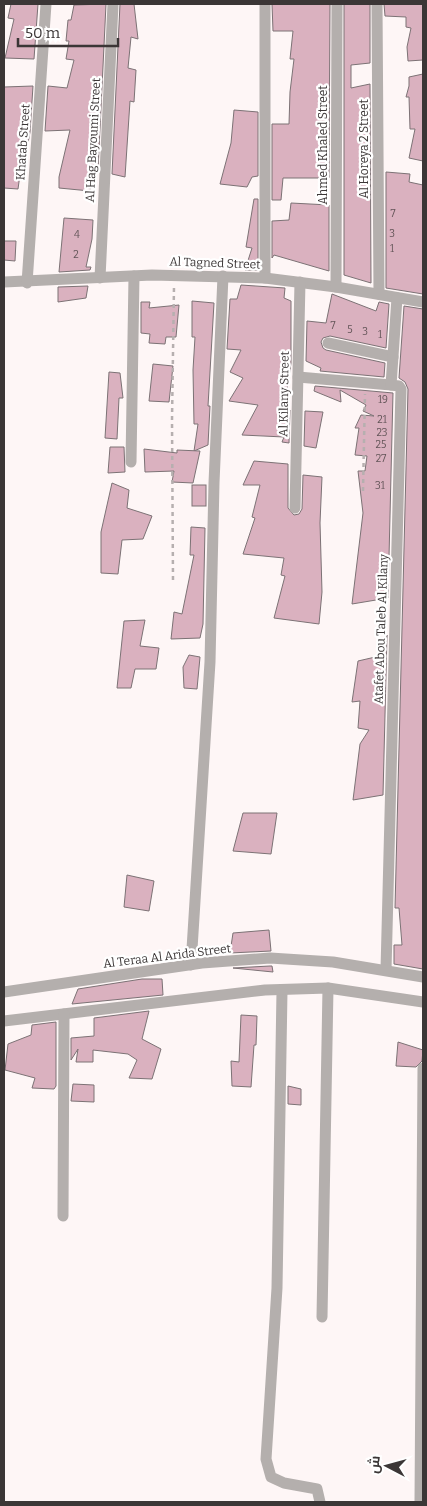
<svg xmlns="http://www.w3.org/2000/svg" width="427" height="1506" viewBox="0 0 427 1506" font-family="Bitter,Cairo,serif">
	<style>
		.building { fill: #dab1bf; stroke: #7c7275 }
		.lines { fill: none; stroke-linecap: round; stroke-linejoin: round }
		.path { stroke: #b6afaf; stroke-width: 2.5; stroke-dasharray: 4 4; stroke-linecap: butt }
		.minor { stroke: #b4afad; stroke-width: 11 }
		.labels { text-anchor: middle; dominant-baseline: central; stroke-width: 4.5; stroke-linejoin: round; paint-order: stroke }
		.number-label { font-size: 10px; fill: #635558 }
		.street-label { font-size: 12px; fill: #3b3636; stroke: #fff }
	</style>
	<rect width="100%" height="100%" fill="#fef6f6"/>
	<g class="building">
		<polygon points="11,4 38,4 34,59 5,58 14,19 8,18"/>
		<polygon points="106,4 98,170 91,169 90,191 59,188 59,177 70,130 45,131 48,86 67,88 74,60 66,59 69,41 66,41 68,20 71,20 74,5"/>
		<polygon points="120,4 134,4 138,39 131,37 128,68 136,70 134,102 130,101 125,177 112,174"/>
		<polygon points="272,4 330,4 329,178 283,178 281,200 272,200 272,124 289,124 290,92 294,59 290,59 293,31 273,31"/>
		<polygon points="344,4 370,4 370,63 351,65 351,88 370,84 371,283 344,275"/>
		<polygon points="384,4 423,4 423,60 408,61 407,47 411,28 406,27 406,17 385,16"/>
		<polygon points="423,74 423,161 409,158 415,129 410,129 409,97 406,97 409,86 409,77"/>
		<polygon points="33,86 30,132 25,160 22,160 18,189 4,188 4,87"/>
		<polygon points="234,110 258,112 258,176 252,177 247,187 220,184 231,143"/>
		<polygon points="386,172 410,174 409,182 423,185 423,294 386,288"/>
		<polygon points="254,199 258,199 258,270 245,270 252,248 246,247"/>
		<polygon points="291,203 329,205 329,271 274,255 272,258 272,221 289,220"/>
		<polygon points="64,218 93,220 92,239 86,267 91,267 90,270 59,272"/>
		<polygon points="4,241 16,241 15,261 4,260"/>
		<polygon points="241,285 285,288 284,298 291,301 291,363 284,410 290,410 289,443 282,442 284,437 242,435 258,405 229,401 243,378 230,372 241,350 227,349 230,299 237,299"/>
		<polygon points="88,286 86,298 58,302 58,287"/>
		<polygon points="332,294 376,311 379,302 389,304 386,348 330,336 323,338 321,342 323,348 326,350 385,363 384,377 320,371 321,368 306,361 307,321 326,323"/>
		<polygon points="192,301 214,303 208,406 210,406 208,445 194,451 198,424 194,424 193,370 195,337 192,337"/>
		<polygon points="141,302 150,302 149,308 179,305 176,337 166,337 165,344 149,343 150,334 141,333"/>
		<polygon points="404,306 423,309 423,969 394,964 394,945 402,945 399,908 395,908 408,389 405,382 399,378"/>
		<polygon points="153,364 173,366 169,402 149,401"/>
		<polygon points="109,372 120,373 123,398 119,398 117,439 105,438"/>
		<polygon points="315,386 393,393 388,598 352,604 363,513 358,471 365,471 367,456 355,455 359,428 355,428 361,415 374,416 363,411 366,405 340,390 341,402 314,391"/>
		<polygon points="305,411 323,412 316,448 304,446"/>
		<polygon points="110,447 124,447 125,472 108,473"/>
		<polygon points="144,449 177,453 177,450 200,451 193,483 172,482 174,471 145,472"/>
		<polygon points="254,461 288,464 288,508 294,515 299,514 302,509 303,475 322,477 320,523 322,592 319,624 274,618 285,576 281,575 284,558 243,554 255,518 252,517 260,485 243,485"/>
		<polygon points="112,483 129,490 127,508 152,516 143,539 122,540 118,574 101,573 101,532"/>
		<rect x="192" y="485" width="14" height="21"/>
		<polygon points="191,527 205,528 203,624 200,638 171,639 174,612 182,614 194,555 190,555"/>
		<polygon points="145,620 140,646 159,648 156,669 135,669 131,688 117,688 124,621"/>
		<polygon points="387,635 383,795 353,800 360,744 369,730 358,728 360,701 352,702 358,661 384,655"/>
		<polygon points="189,655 200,657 197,689 184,688 183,667"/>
		<polygon points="243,813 277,813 271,854 233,851"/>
		<polygon points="127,875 154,881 149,911 124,907"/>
		<polygon points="269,930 271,951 230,953 233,933"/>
		<polygon points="272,966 273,972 233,968 270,966"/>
		<polygon points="142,979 162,979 163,995 72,1004 78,989"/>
		<polygon points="149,1011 142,1039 161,1049 152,1079 129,1078 137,1060 128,1054 93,1050 93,1062 76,1062 78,1049 71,1060 71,1038 94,1036 94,1018"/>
		<polygon points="241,1015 257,1016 256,1045 254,1045 251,1087 232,1086 231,1061 239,1062"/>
		<polygon points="56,1022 56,1086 54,1089 32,1088 35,1078 5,1070 8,1044 31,1035 32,1025"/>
		<polygon points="398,1042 423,1050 422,1061 416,1067 396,1066"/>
		<polygon points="73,1084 94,1085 94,1102 71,1101"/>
		<polygon points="288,1086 301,1089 301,1105 288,1104"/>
	</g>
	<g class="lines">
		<g class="path">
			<polyline points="363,491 365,394"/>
			<polyline points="173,580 172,420 174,286"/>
		</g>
		<g class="minor">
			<polyline points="265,4 265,278"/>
			<polyline points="377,4 379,294"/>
			<polyline points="100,278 113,4"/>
			<polyline points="4,282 152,275 265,278 336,287 423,302"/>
			<polyline points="27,283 46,4"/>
			<polyline points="336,287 337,4"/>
			<polyline points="328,343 393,357"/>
			<polyline points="298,377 391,385"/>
			<polyline points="131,462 134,276"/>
			<polyline points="295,508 300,282"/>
			<polyline points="191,965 210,662 214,483 223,276"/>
			<polyline points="386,970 401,389 399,386 391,385 397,298"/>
			<polyline points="282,991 277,1288 266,1459 271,1477 284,1483 317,1489 320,1502"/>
			<polyline points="4,992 202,963 270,958 333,962 423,977"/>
			<polyline points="4,1021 265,990 328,988 423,1002"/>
			<polyline points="63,1216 64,1014"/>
			<polyline points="322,1317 328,988"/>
			<polyline points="420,1502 423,1068"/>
		</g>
	</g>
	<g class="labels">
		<g class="number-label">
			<text x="393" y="214">7</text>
			<text x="392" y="234">3</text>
			<text x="77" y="235">4</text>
			<text x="392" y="249">1</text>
			<text x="76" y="255">2</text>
			<text x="333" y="326">7</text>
			<text x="350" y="330">5</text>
			<text x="365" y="332">3</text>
			<text x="380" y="335">1</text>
			<text x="383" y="400">19</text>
			<text x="382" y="420">21</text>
			<text x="382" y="433">23</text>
			<text x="381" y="445">25</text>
			<text x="381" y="459">27</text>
			<text x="380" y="486">31</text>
		</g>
		<g class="street-label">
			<text transform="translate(93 140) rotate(-87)">Al Hag Bayoumi Street</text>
			<text transform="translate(23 142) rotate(-86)">Khatab Street</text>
			<text transform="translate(323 145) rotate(-90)">Ahmed Khaled Street</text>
			<text transform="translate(364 149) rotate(-90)">Al Horeya 2 Street</text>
			<text transform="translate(215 263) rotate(2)">Al Tagned Street</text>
			<text transform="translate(284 394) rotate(-89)">Al Kilany Street</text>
			<text transform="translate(381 629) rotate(-88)">Atafet Abou Taleb Al Kilany</text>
			<text transform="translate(167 956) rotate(-7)">Al Teraa Al Arida Street</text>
		</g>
	</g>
	<rect width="427" height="1506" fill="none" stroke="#3b3636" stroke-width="10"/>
	<g transform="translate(387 1466) rotate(276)" stroke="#ffffff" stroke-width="4" paint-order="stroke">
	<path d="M0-4L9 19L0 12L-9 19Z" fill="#3b3636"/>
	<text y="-8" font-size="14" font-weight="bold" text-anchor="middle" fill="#3b3636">ش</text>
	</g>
	<path d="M18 38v8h100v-8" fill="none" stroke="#3b3636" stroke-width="2.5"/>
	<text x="25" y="38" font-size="15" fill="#3b3636" stroke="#ffffff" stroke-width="4" paint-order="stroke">50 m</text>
</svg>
